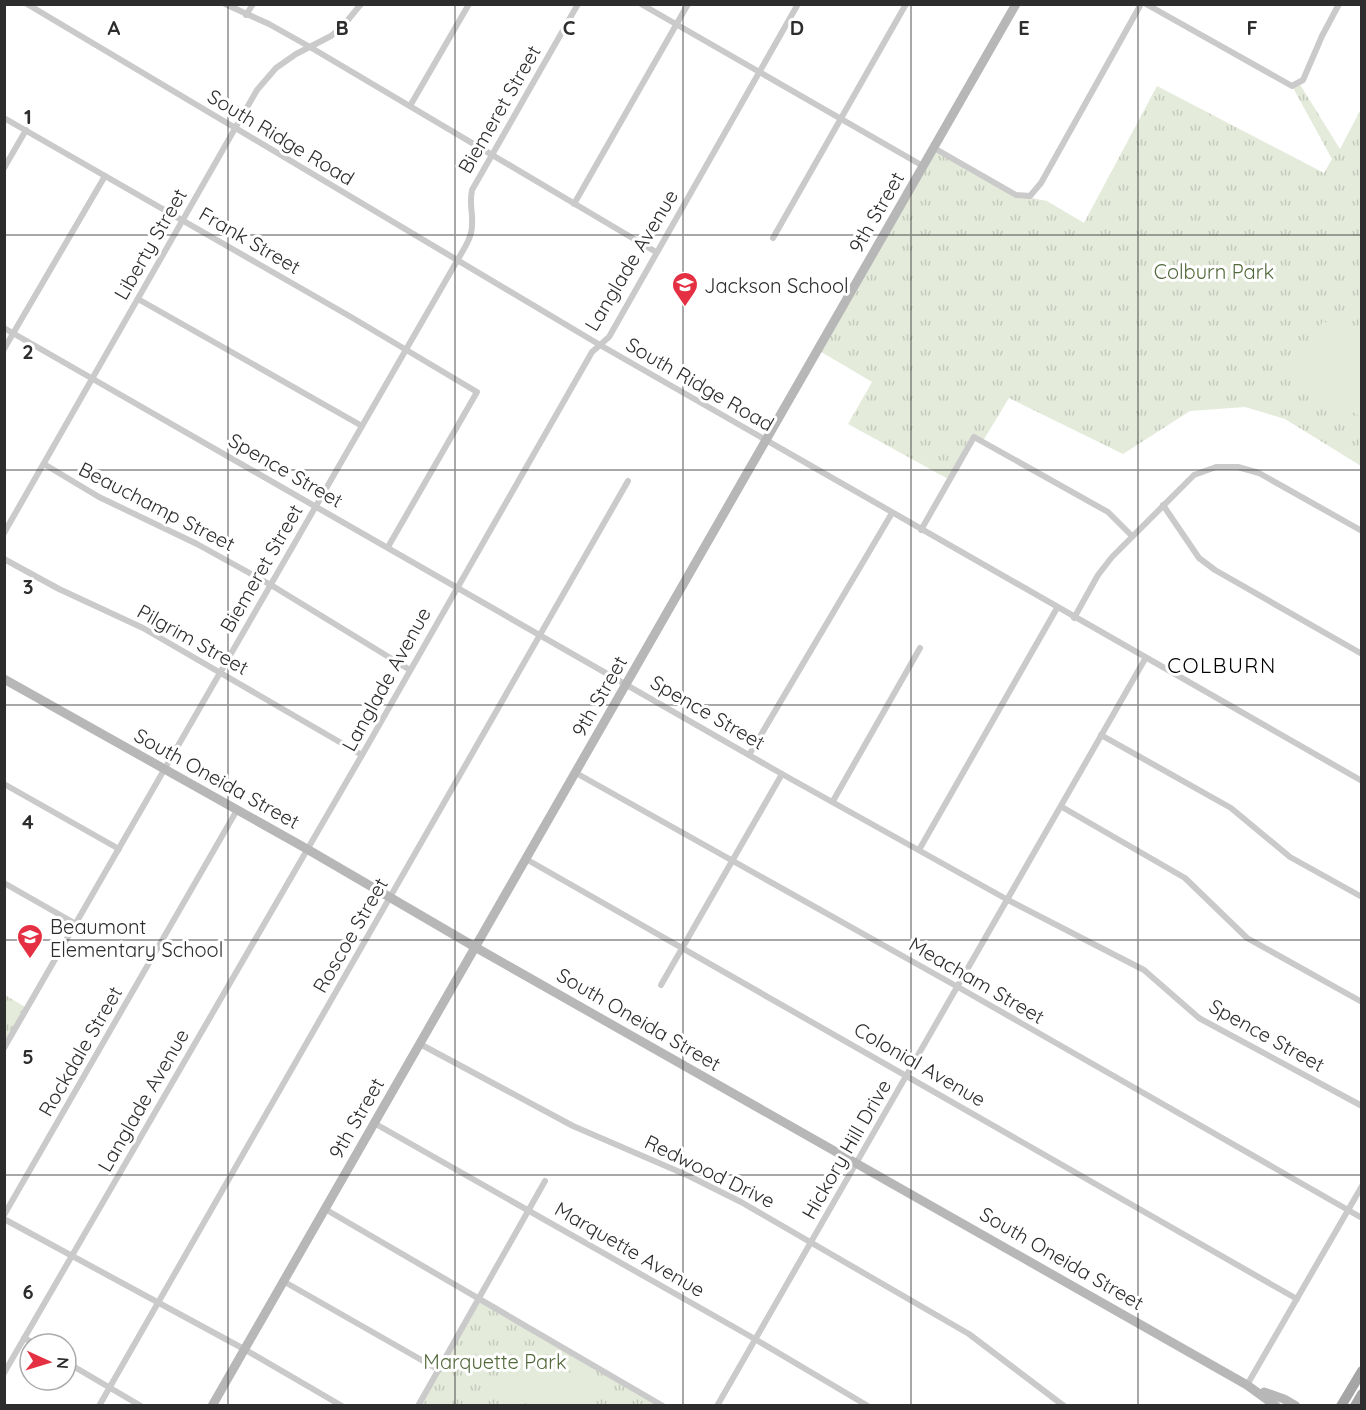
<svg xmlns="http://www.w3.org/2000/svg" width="1366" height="1410" viewBox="0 0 1366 1410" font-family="Quicksand,sans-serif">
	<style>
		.park { fill: url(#park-tufts) }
		.pitch { fill: #e4ebdb }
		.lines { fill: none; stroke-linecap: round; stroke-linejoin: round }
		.street { stroke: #cacaca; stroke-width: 6 }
		.secondary { stroke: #b7b7b7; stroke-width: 9 }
		.primary { stroke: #a5a5a5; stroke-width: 10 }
		.grid { fill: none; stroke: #2d2d2d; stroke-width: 1.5; stroke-opacity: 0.55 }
		.labels { text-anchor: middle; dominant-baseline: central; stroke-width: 6; stroke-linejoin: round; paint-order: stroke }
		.street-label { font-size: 20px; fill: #2d2d2d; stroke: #fff }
		.park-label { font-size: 20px; fill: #52693b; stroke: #fff }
		.poi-label { font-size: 20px; fill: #2d2d2d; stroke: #fff; text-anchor: start }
		.neighbourhood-label { font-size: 21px; letter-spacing: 1.5px; fill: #000; stroke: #fff }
		.grid-label { font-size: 20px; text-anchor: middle; font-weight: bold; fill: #2d2d2d; stroke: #fff; stroke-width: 6; stroke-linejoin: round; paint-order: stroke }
	</style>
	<defs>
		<pattern id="park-tufts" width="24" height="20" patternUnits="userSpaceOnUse" patternTransform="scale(1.5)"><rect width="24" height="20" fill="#e4ebdb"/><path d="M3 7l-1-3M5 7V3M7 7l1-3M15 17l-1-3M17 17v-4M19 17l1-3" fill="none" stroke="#c4cabc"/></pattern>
	</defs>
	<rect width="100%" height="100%" fill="#fff"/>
	<g class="park">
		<polygon points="1299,83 1340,149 1361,109 1361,466 1285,419 1245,407 1190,411 1123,454 1009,398 983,441 975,437 950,480 848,424 872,382 818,350 934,148 1016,195 1047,201 1084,223 1157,86 1324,173 1332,159 1292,86"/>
		<polygon points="5,995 27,1008 5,1048"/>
		<polygon points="479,1299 663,1406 418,1406"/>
	</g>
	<g class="pitch">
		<polygon points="1323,321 1361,342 1361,417 1292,378"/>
		<polygon points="525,1346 592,1386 580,1405 529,1405 500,1389"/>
	</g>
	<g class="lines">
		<g class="street">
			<polyline points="27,4 600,345 1362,781"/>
			<polyline points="225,4 269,24 310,47 656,252"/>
			<polyline points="641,4 923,166"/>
			<polyline points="1146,4 1292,86 1303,80 1322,36 1339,4"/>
			<polyline points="246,15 253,4"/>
			<polyline points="410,106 469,4"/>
			<polyline points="4,118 351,317 477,392 388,547"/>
			<polyline points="934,148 1016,195 1030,196 1041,183 1141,4"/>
			<polyline points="4,168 26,130"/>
			<polyline points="574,204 688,4"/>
			<polyline points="773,238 906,4"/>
			<polyline points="138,299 362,426"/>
			<polyline points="4,328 782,774 1008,900 1144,970 1199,1018 1362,1106"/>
			<polyline points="4,349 105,176"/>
			<polyline points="44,464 99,497 197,544 271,585 410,670"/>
			<polyline points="1163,505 1199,558 1215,570 1362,654"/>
			<polyline points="921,530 974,437 1108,512 1132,536"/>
			<polyline points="4,533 257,90 276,68 296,54 331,36 343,26 361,4"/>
			<polyline points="4,559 59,589 143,628 362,755"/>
			<polyline points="1074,618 1098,575 1112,557 1194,475 1216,467 1238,467 1259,473 1362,531"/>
			<polyline points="1101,735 1231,808 1290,857 1362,897"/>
			<polyline points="749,755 892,513"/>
			<polyline points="576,773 958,987 1362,1218"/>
			<polyline points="4,784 119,849"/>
			<polyline points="833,801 920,648"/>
			<polyline points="1062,807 1185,878 1247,938 1362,1002"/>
			<polyline points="919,850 1057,608"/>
			<polyline points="526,859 1297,1299"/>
			<polyline points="4,883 76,924"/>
			<polyline points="661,985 782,774"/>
			<polyline points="420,1044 573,1126 689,1176 741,1202 969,1334 1064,1406"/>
			<path d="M4,1048L457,261C463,250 472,238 472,225C473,211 469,205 472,190L578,4"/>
			<polyline points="374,1123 748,1335 868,1406"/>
			<polyline points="325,1209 663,1406"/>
			<polyline points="4,1215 237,810"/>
			<polyline points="4,1219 244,1349 342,1406"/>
			<polyline points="283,1281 439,1370"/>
			<polyline points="24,1338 35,1344"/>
			<polyline points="66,1362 141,1406"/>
			<polyline points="4,1373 362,755 592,352 609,337 798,4"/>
			<polyline points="1247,1385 1362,1186"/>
			<polyline points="99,1406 628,481"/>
			<polyline points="418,1406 545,1181"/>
			<polyline points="717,1406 1145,659"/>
		</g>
		<g class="secondary">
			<polyline points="4,679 307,849 475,947 1247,1385 1276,1406"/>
			<polyline points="1264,1392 1284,1399 1296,1406"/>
			<polyline points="212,1406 1016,4"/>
		</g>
		<g class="primary">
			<polyline points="1341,1406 1362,1371"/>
			<polyline points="1355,1406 1362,1394"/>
		</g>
	</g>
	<path class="grid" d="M228,4V1406M455,4V1406M683,4V1406M911,4V1406M1138,4V1406M4,235H1362M4,470H1362M4,705H1362M4,940H1362M4,1175H1362"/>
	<defs>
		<symbol id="school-pin" viewBox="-11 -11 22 30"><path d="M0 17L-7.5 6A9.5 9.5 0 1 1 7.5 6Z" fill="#e43042" stroke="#fff"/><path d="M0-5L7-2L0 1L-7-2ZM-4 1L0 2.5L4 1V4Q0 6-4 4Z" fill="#fff"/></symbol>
	</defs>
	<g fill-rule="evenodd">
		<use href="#school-pin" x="670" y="270" width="30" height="40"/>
		<use href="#school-pin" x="15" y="922" width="30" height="40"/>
	</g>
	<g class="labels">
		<g class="street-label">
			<text transform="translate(499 109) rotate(-60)">Biemeret Street</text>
			<text transform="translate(281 137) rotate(31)">South Ridge Road</text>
			<text transform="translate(876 212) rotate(-60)">9th Street</text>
			<text transform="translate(250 240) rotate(30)">Frank Street</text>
			<text transform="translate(150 244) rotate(-60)">Liberty Street</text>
			<text transform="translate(631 260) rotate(-59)">Langlade Avenue</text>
			<text transform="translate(700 384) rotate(30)">South Ridge Road</text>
			<text transform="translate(286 470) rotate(30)">Spence Street</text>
			<text transform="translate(157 506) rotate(27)">Beauchamp Street</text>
			<text transform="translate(261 568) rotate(-60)">Biemeret Street</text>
			<text transform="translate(193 639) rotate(29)">Pilgrim Street</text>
			<text transform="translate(386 679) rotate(-61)">Langlade Avenue</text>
			<text transform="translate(599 696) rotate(-60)">9th Street</text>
			<text transform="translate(708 712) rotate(30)">Spence Street</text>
			<text transform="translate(217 778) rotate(29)">South Oneida Street</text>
			<text transform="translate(350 935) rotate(-60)">Roscoe Street</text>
			<text transform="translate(977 980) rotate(30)">Meacham Street</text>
			<text transform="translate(639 1019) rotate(30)">South Oneida Street</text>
			<text transform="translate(1267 1035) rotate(29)">Spence Street</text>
			<text transform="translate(80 1051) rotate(-60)">Rockdale Street</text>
			<text transform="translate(920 1064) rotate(30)">Colonial Avenue</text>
			<text transform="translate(143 1100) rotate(-60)">Langlade Avenue</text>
			<text transform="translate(356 1118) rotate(-60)">9th Street</text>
			<text transform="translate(846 1149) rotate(-60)">Hickory Hill Drive</text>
			<text transform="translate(710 1171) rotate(26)">Redwood Drive</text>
			<text transform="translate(630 1249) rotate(30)">Marquette Avenue</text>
			<text transform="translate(1062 1258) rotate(30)">South Oneida Street</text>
		</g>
		<g class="park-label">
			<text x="1214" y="271">Colburn Park</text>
			<text x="495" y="1361">Marquette Park</text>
		</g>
		<g class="poi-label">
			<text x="704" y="285">Jackson School</text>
			<text x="50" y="926">Beaumont<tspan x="50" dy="23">Elementary School</tspan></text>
		</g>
		<g class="neighbourhood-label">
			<text x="1222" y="665">COLBURN</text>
		</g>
	</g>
	<g class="grid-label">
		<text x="114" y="35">A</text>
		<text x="342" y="35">B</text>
		<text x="569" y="35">C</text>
		<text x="797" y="35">D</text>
		<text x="1024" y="35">E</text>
		<text x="1252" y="35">F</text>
		<text x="28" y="124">1</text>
		<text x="28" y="359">2</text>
		<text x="28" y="594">3</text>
		<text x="28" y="829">4</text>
		<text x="28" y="1064">5</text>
		<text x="28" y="1299">6</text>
	</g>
	<rect width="1366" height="1410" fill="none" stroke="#2d2d2d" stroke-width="12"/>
	<g transform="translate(48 1362) rotate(94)"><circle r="28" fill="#ffffff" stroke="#ababab" stroke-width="1.5"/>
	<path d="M0-4.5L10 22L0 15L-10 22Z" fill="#e43042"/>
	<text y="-9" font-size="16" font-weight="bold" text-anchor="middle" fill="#2d2d2d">N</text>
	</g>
</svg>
